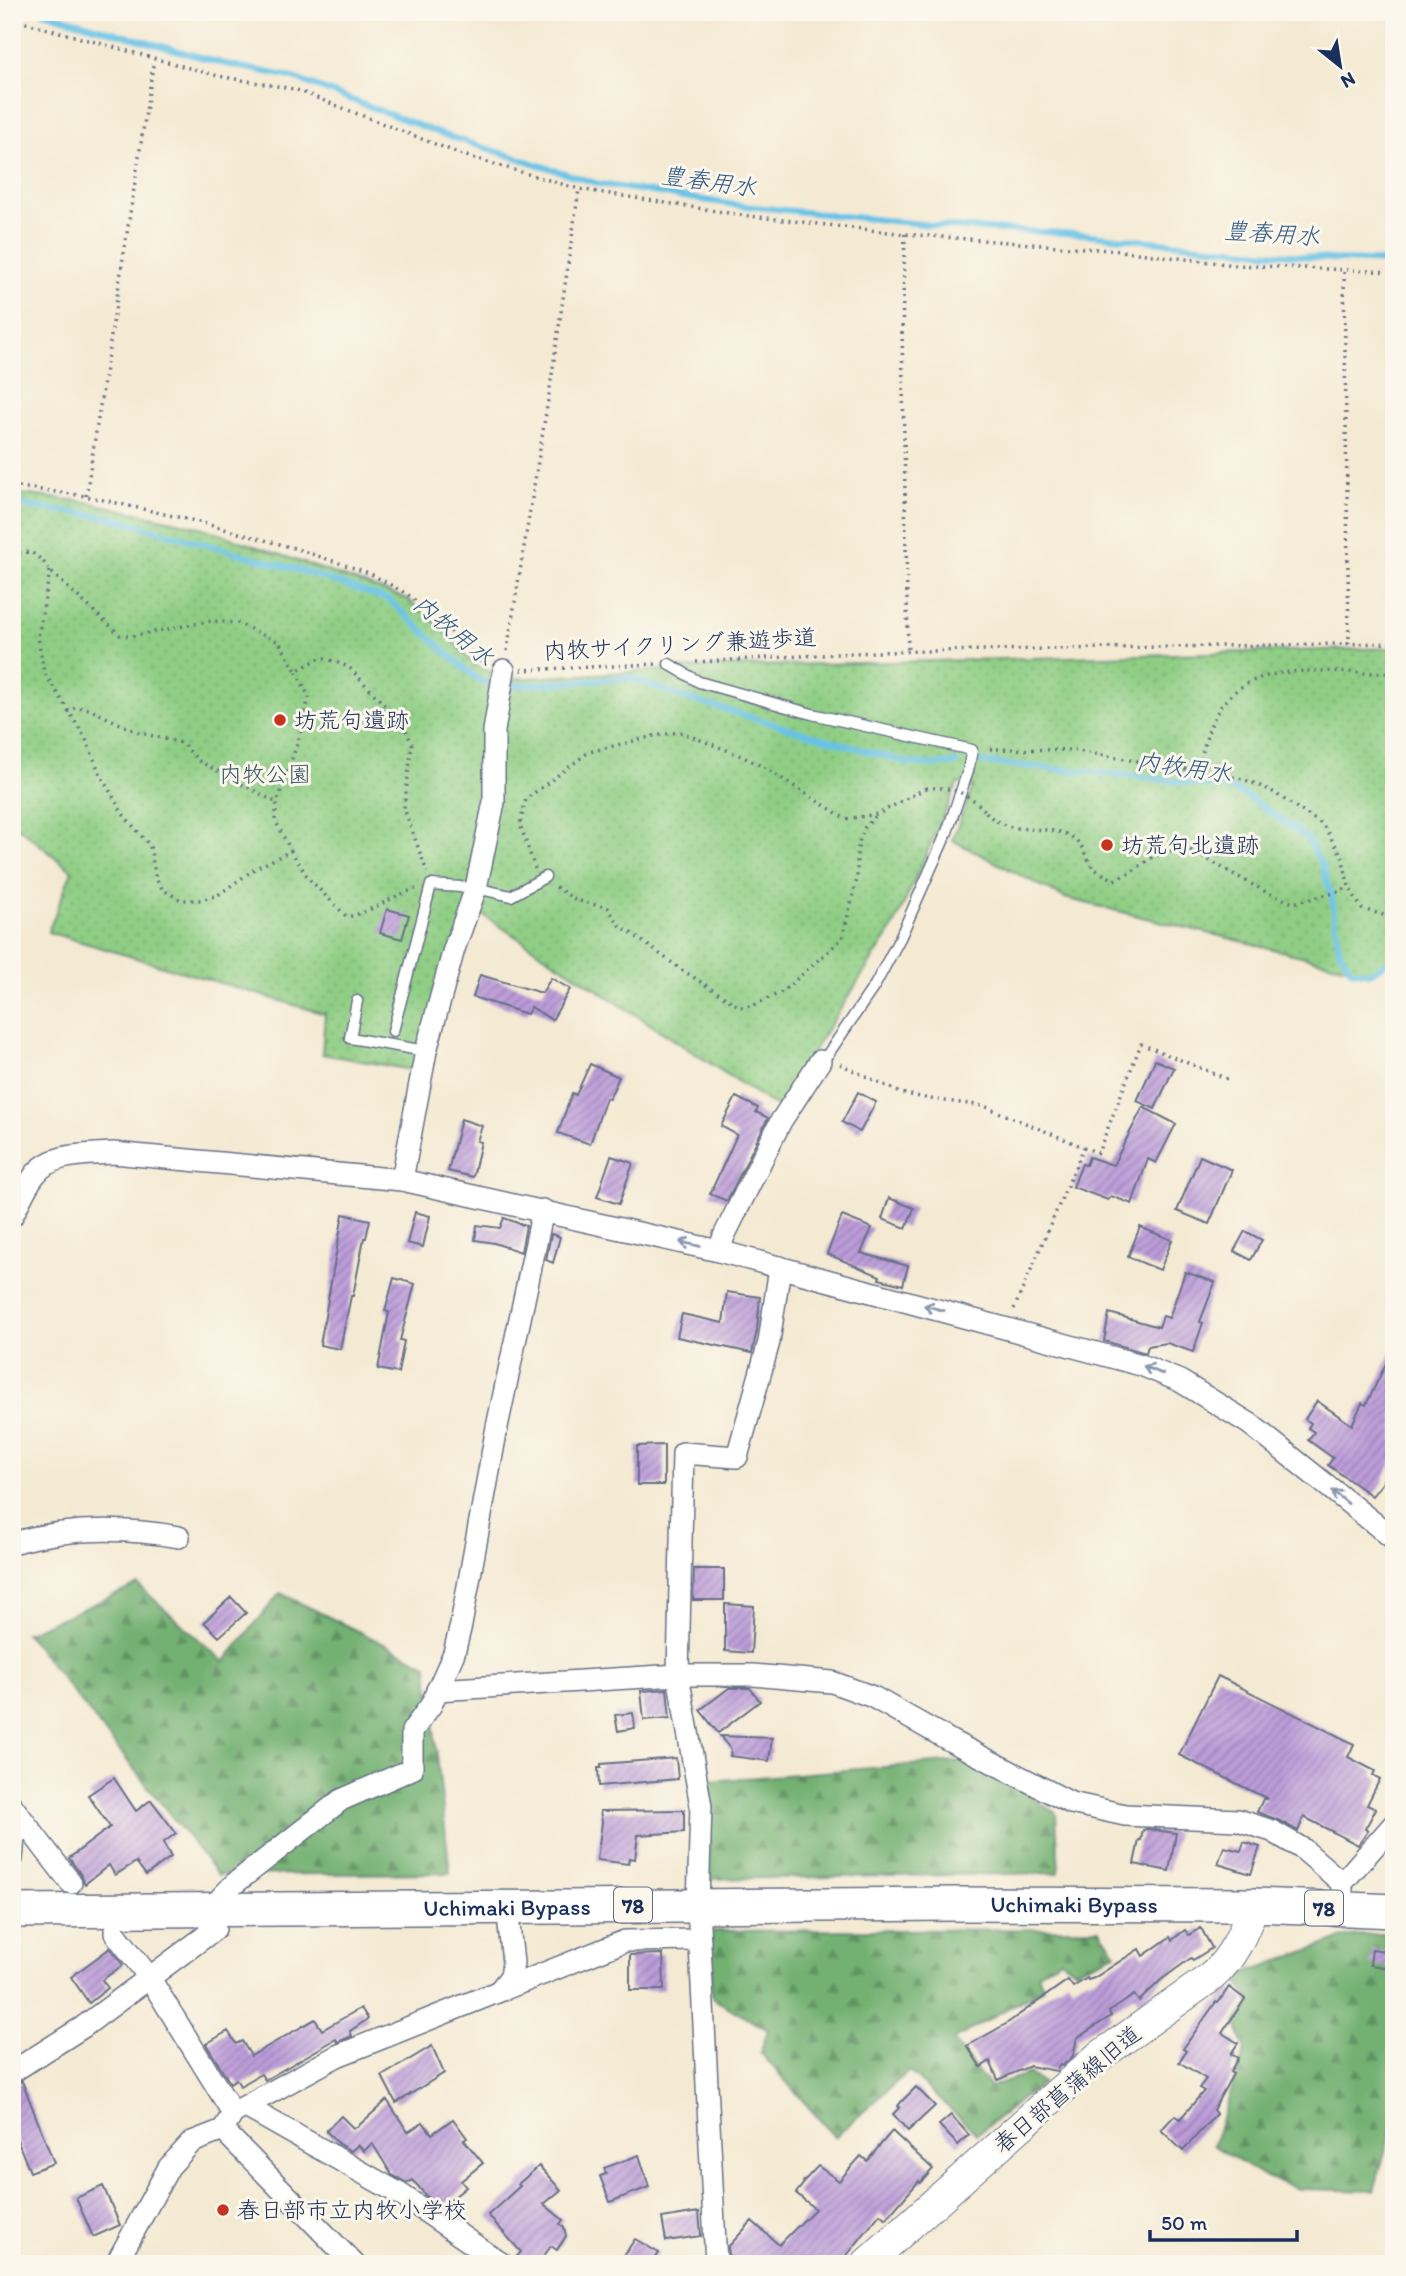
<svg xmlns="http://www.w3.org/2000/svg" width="1406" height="2276" viewBox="0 0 1406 2276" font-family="Itim,'Klee One',sans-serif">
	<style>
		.grass { fill: url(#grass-dots); stroke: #557e71; stroke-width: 2 }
		.forest { fill: url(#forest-firs); stroke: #477068; stroke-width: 2 }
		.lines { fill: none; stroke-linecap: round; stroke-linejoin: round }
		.stream { stroke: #68c2e6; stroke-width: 6 }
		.building { fill: url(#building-hatch) }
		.lane-casing { stroke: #677087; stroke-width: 13 }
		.street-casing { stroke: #677087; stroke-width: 24 }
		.secondary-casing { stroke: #677087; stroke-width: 32 }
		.primary-casing { stroke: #677087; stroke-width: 36 }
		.path { stroke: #677087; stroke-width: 3.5; stroke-dasharray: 2 5; stroke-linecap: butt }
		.lane { stroke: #fff; stroke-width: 10 }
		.street { stroke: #fff; stroke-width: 21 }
		.secondary { stroke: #fff; stroke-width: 30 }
		.primary { stroke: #fff; stroke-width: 33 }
		.path-bridge { stroke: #677087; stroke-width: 3.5; stroke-dasharray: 2 5; stroke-linecap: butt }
		.oneway { stroke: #8d97ae }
		.poi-dot { fill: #c8321e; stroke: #fbf7ec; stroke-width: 2.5 }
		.labels { text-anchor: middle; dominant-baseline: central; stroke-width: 6; stroke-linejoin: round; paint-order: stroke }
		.shield { fill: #fbf7ec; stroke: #5e6b89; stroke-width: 2 }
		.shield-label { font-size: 21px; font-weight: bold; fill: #1b2f5e }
		.street-label { font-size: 23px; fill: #1b2f5e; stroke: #fbf7ec }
		.poi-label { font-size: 23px; fill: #1b2f5e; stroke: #fbf7ec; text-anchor: start }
		.park-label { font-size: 23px; fill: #385768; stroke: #fbf7ec }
		.water-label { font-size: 24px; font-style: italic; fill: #325b87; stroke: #fbf7ec }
	</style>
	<defs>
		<pattern id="grass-dots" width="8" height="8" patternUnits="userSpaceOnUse" patternTransform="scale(1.75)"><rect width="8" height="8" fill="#8fce84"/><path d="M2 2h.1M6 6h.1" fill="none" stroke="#7bb174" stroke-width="1.8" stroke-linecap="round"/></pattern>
		<pattern id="forest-firs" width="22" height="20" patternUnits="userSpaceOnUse" patternTransform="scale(1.75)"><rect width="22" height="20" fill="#73b172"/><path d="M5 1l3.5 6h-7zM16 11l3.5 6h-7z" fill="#5e9061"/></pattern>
		<pattern id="building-hatch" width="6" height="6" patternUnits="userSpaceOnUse" patternTransform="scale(1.75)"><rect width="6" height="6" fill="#bc9cd9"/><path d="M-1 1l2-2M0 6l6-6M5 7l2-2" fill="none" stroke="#9880b3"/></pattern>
	</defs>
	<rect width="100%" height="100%" fill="#fbf7ec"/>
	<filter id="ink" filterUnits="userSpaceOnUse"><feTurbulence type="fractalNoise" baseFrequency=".0143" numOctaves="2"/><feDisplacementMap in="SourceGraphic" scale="14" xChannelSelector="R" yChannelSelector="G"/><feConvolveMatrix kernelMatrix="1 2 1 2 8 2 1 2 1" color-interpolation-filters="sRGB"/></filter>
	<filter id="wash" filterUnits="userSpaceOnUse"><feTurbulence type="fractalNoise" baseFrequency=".00686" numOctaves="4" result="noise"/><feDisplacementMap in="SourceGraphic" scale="28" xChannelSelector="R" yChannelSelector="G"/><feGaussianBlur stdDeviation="1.57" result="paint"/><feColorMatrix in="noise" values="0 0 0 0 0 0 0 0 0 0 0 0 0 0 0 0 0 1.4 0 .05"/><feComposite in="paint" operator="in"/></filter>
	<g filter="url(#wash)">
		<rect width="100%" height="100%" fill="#f4ead3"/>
		<polygon class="grass" points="12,493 87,502 200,527 407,599 440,626 475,666 511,679 712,667 1394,648 1394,958 1370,973 1065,898 952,840 973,787 958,783 894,926 777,1107 469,906 423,1072 322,1054 325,1014 48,932 72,871 12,822"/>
		<g class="forest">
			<polygon points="138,1585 224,1662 280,1593 427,1665 450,1873 218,1875 26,1633"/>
			<polygon points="973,1760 1056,1813 1059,1873 709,1879 709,1781"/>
			<polygon points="1099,1929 1116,1953 1075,1970 1060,1959 1038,1973 1043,1988 953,2040 990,2087 1029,2073 1043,2083 977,2134 909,2071 835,2137 760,2052 768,2030 712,1998 710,1931"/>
			<polygon points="1394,1933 1394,2119 1374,2191 1299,2189 1261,2175 1213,2145 1245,2050 1236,2023 1250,2003 1236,1976 1349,1936"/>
		</g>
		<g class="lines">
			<g class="stream">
				<polyline points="43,12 221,63 291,77 442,134 599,184 736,205 951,227 1081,234 1340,260 1394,262"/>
				<polyline points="12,504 113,518 305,572 389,600 465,669 482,682 510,686 632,678 685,698 908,763 937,765 957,763"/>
				<polyline points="981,762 1144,777 1231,789 1250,798 1307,838 1322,865 1332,898 1339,949 1351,970 1370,973 1394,958"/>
			</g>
		</g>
		<g id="blocks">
			<g class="building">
				<polygon points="387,909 409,915 402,939 380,933"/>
				<polygon points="480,975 542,993 551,978 570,989 552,1020 531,1007 527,1014 473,997"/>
				<polygon points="1155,1060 1174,1068 1155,1109 1137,1101"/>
				<polygon points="590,1064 619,1077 609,1099 606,1098 590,1144 558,1133 572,1093 576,1095"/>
				<polygon points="858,1092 876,1102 860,1132 842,1122"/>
				<polygon points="736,1097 758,1108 756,1112 768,1118 727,1201 710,1194 737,1135 721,1126"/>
				<polygon points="1143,1107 1176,1124 1156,1163 1148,1159 1132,1204 1111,1196 1108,1200 1073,1187 1082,1164 1086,1165 1089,1157 1113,1165"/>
				<polygon points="461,1119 482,1126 477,1141 481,1142 473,1177 448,1171"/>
				<polygon points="611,1156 633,1163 619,1204 597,1197"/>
				<polygon points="1200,1156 1232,1170 1209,1224 1177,1211"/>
				<polygon points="889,1198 914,1208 906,1228 882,1219"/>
				<polygon points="415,1212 430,1216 423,1247 407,1243"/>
				<polygon points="343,1214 370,1220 366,1238 364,1238 353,1296 351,1296 340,1349 320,1345"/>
				<polygon points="842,1216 872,1228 861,1253 908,1266 903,1285 879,1279 880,1276 827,1254"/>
				<polygon points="504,1218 526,1226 521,1252 494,1243 475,1240 477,1225 500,1228"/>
				<polygon points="1140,1227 1172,1240 1160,1270 1128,1257"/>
				<polygon points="1245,1231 1262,1240 1251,1260 1234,1251"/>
				<polygon points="551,1234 560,1237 553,1263 546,1260"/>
				<polygon points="1185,1272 1215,1282 1200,1322 1203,1323 1193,1352 1167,1343 1148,1346 1146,1353 1104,1341 1109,1313 1159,1327 1163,1316 1169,1318"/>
				<polygon points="394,1278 415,1284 400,1340 404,1341 398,1373 378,1369 389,1312 385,1311"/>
				<polygon points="727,1292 760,1297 757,1330 752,1353 677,1337 682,1314 723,1323"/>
				<polygon points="1394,1347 1394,1459 1383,1480 1384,1481 1372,1496 1328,1465 1333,1458 1308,1440 1314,1432 1308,1428 1311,1423 1305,1419 1317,1401 1352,1425 1362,1403 1366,1405"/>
				<polygon points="664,1445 664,1485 637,1485 637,1446"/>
				<polygon points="694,1569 724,1569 724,1600 693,1600"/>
				<polygon points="231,1597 246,1613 219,1637 204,1622"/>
				<polygon points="725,1604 754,1606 751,1653 725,1651"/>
				<polygon points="1218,1676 1354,1744 1348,1757 1375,1771 1373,1775 1380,1779 1367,1805 1376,1809 1365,1829 1368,1831 1358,1845 1304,1817 1298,1831 1278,1820 1257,1812 1263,1799 1268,1799 1179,1755"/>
				<polygon points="729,1688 750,1688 760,1701 718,1733 700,1710"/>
				<polygon points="667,1689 670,1718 644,1720 641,1691"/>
				<polygon points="633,1713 635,1728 618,1731 615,1715"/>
				<polygon points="720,1736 772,1738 769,1761 730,1756 731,1750"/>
				<polygon points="676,1758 678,1779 599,1786 598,1768 601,1768 601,1764"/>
				<polygon points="114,1778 136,1811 151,1800 176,1833 163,1843 171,1857 146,1875 136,1862 115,1875 109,1865 85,1884 81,1875 69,1858 110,1827 88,1795"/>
				<polygon points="684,1810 684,1832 638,1835 635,1859 629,1858 628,1864 597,1860 602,1822 600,1811"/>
				<polygon points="1147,1829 1176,1833 1169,1871 1134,1864 1139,1840 1141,1840 1143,1830"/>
				<polygon points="1244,1842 1260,1847 1251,1874 1218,1864 1224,1847 1241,1851"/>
				<polygon points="1201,1928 1212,1948 1193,1960 1191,1958 1161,1980 1139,2001 1134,1995 1109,2012 1111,2016 1077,2038 1073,2056 1062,2066 1060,2065 1056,2071 1030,2066 998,2080 990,2061 981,2067 967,2046 1006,2024 1068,1980 1073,1987 1087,1978 1088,1980 1094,1978 1139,1949 1143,1956 1170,1937 1172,1940 1185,1930 1189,1935"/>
				<polygon points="110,1948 123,1965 102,1980 108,1988 89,2003 71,1977"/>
				<polygon points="1372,1949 1392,1952 1390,1968 1370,1965"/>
				<polygon points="663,1954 664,1990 630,1990 630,1955"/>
				<polygon points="1229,1987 1245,1999 1222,2033 1238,2043 1231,2054 1238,2058 1230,2072 1233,2074 1213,2110 1216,2114 1183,2151 1161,2130 1175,2115 1180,2119 1204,2091 1199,2088 1206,2079 1179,2062 1186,2051 1183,2049 1216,2002 1218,2003"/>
				<polygon points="361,2008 368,2019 350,2031 352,2036 338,2042 336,2039 265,2080 261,2074 240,2086 236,2079 230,2083 206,2044 228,2031 236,2044 242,2041 251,2056 315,2019 322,2030"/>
				<polygon points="432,2046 444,2073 396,2103 382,2076"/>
				<polygon points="22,2081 54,2163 30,2172 12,2127 12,2085"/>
				<polygon points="916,2087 935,2106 908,2131 893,2114 900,2107 898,2106 902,2101"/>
				<polygon points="387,2100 408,2132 423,2122 432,2134 453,2119 467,2138 464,2140 483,2163 461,2181 466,2187 442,2207 426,2196 413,2180 407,2183 392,2175 372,2143 364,2151 358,2145 351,2151 339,2144 326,2131 341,2116 353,2128 357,2127"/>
				<polygon points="951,2115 969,2135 958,2145 939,2125"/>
				<polygon points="892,2131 933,2169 920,2183 919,2181 886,2219 880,2214 840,2264 739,2264 729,2254 728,2247 752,2221 779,2245 815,2209 796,2193 804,2183 803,2182 818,2166 839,2181 861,2156 867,2161"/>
				<polygon points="639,2155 649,2187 610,2202 600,2176 606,2174 604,2168"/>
				<polygon points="539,2166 561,2190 544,2204 563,2220 560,2224 564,2227 566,2236 557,2250 551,2246 538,2264 515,2264 514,2260 521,2252 488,2215 520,2186 518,2184"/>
				<polygon points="103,2186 120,2225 93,2237 76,2198"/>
				<polygon points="699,2212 701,2236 666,2241 662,2218"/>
				<polygon points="635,2239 659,2253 652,2264 618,2264"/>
			</g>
		</g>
	</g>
	<g filter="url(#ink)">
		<use href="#blocks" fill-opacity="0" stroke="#677087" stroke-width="2"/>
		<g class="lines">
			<defs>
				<g id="lane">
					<polyline points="669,664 699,682 812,714 972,750 968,771 947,832 900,938 875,985 828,1054 820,1061"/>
					<polyline points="357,1001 350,1038 426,1051"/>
					<polyline points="393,1031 431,885 476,888 511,896 545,877"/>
				</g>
				<g id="street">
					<polyline points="402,1180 426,1051 454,949 476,888 494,802 494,731 504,670"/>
					<path d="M12,1216C19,1203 25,1188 34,1176C51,1152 87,1155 113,1153L402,1180L719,1251L1141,1365L1180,1381L1250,1424L1394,1539"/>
					<polyline points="719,1251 724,1236 781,1121 820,1061"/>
					<path d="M12,1543C68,1527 123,1527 179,1537"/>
					<polyline points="437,1690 678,1675 753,1675 832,1682 873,1697 951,1741 1071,1803 1125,1815 1238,1820 1272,1831 1303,1849 1342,1883"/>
					<polyline points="12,1806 71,1883"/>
					<polyline points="12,1806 14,1837 12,1859"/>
					<polyline points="1342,1896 1342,1883 1394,1824"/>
					<polyline points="211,1908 234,1884 341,1800 412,1769 412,1731 431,1705 454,1653 461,1625 497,1427 543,1210"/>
					<polyline points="115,1933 149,1977 233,2113"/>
					<polyline points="500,1990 511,1976 513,1963 507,1906"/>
					<polyline points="12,2072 83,2027 215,1929"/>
					<polyline points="246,2107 400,2194 502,2264"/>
					<polyline points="223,2130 354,2264"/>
					<polyline points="116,2264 169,2167 192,2142 223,2130 233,2113 337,2056 625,1941 700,1940"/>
					<polyline points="716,2264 698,1905 701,1806 678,1675 683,1453 737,1457 769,1342 780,1267"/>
				</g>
				<path id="secondary" d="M866,2264L1097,2058L1211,1977C1234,1957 1243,1933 1254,1905"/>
				<g id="primary">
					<path id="s1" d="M12,1911L955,1904L1254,1905L1394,1911"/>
				</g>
			</defs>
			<use href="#lane" class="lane-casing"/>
			<use href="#street" class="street-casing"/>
			<use href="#secondary" class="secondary-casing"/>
			<use href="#primary" class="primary-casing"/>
			<g class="path">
				<polyline points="12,19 218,76 294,89 463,155 579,189 741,215 905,234 1121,251 1235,265 1394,272"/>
				<polyline points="905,234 902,331 908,652"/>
				<polyline points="1344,272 1349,644"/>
				<polyline points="12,486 86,496 195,521 294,548 369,573 407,594 438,618 479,661 487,664"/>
				<polyline points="86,496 154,60"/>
				<polyline points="12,553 31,552 43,561 50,571 120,635 132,636 211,621 237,623 279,642 296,671 322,657 349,667 404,726 412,744 404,808 427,872"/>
				<path d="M50,571L38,637L44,672L85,737L100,774L123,814L150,846L156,879L163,890L181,900H201L218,895L256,868L291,851L309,879L347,917C375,911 390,896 416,889"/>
				<polyline points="507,651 550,388 579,189"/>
				<polyline points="696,662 873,652 1394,643"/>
				<polyline points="521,670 657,664"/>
				<polyline points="67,712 77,707 89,709 137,732 182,743 199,761 277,803"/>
				<polyline points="990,749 1072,750 1243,779 1270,790 1323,825 1342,856 1349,887 1362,909 1387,916 1394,915"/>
				<path d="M1199,773C1210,696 1240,670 1318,671C1343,671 1368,675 1394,672"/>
				<path d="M986,812C1009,838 1040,823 1068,835C1085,843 1084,858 1095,869C1100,873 1108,876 1114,880L1130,873L1154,856L1187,848L1264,891L1293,903L1334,893L1349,887"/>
				<polyline points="291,851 275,820 277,803 300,735 309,697 296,671"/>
				<polyline points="535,869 520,824 526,799 589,752 654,736 680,732 737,754 762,766 846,819 878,814 926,788"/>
				<polyline points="556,887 575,900 608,908 620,925 682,970 740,1007 752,1006 782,992 842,939 857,879 857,853 860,839 865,827 878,814"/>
				<polyline points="840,1064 901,1093 930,1099 984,1106 1098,1153 1141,1044 1230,1080"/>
				<polyline points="1014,1309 1084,1147"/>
			</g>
			<use href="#lane" class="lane"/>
			<use href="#street" class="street"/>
			<use href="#secondary" class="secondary"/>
			<use href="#primary" class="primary"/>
			<path class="path-bridge" d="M926,788C950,786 970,793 986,812"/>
		</g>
		<defs><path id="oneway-shaft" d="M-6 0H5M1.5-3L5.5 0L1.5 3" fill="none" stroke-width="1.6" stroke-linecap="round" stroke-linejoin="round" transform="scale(1.75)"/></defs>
		<g class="oneway">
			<use href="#oneway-shaft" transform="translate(690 1244) rotate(-167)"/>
			<use href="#oneway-shaft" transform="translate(934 1308) rotate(-165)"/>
			<use href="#oneway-shaft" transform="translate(1153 1370) rotate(-157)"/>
			<use href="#oneway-shaft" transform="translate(1340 1497) rotate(-141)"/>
		</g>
	</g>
	<g class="poi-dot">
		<circle cx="280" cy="720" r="7"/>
		<circle cx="1107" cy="845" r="7"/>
		<circle cx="223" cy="2210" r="7"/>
	</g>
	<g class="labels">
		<g class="shield">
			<rect x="614" y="1887.5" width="38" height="35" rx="5"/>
			<rect x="1305" y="1890.5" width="38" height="35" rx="5"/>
		</g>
		<g class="shield-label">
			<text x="633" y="1905">78</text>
			<text x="1324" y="1908">78</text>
		</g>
		<g class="street-label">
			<text transform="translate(680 644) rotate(-3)">内牧サイクリング兼遊歩道</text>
			<text stroke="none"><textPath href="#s1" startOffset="1062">Uchimaki Bypass</textPath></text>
			<text stroke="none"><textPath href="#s1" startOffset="495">Uchimaki Bypass</textPath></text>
			<text transform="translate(1067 2089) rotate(-40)">春日部菖蒲線旧道</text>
		</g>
		<g class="poi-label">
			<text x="294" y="720">坊荒句遺跡</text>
			<text x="1121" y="845">坊荒句北遺跡</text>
			<text x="237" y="2210">春日部市立内牧小学校</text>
		</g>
		<g class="park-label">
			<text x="265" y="774">内牧公園</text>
		</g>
		<g class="water-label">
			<text transform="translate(709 181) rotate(8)">豊春用水</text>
			<text transform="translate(1272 233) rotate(4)">豊春用水</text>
			<text transform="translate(454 630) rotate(40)">内牧用水</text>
			<text transform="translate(1184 767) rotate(8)">内牧用水</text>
		</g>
	</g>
	<rect width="1406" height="2276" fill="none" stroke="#fbf7ec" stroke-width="42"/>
	<g transform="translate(1340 66) rotate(150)" stroke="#fbf7ec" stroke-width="5" paint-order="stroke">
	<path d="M0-5L12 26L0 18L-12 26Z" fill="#1b2f5e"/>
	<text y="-10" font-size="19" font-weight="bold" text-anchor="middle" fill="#1b2f5e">N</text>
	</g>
	<path d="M1150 2230v10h147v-10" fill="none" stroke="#1b2f5e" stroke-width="3.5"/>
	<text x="1161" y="2230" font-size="21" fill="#1b2f5e" stroke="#fbf7ec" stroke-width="5" paint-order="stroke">50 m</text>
</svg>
